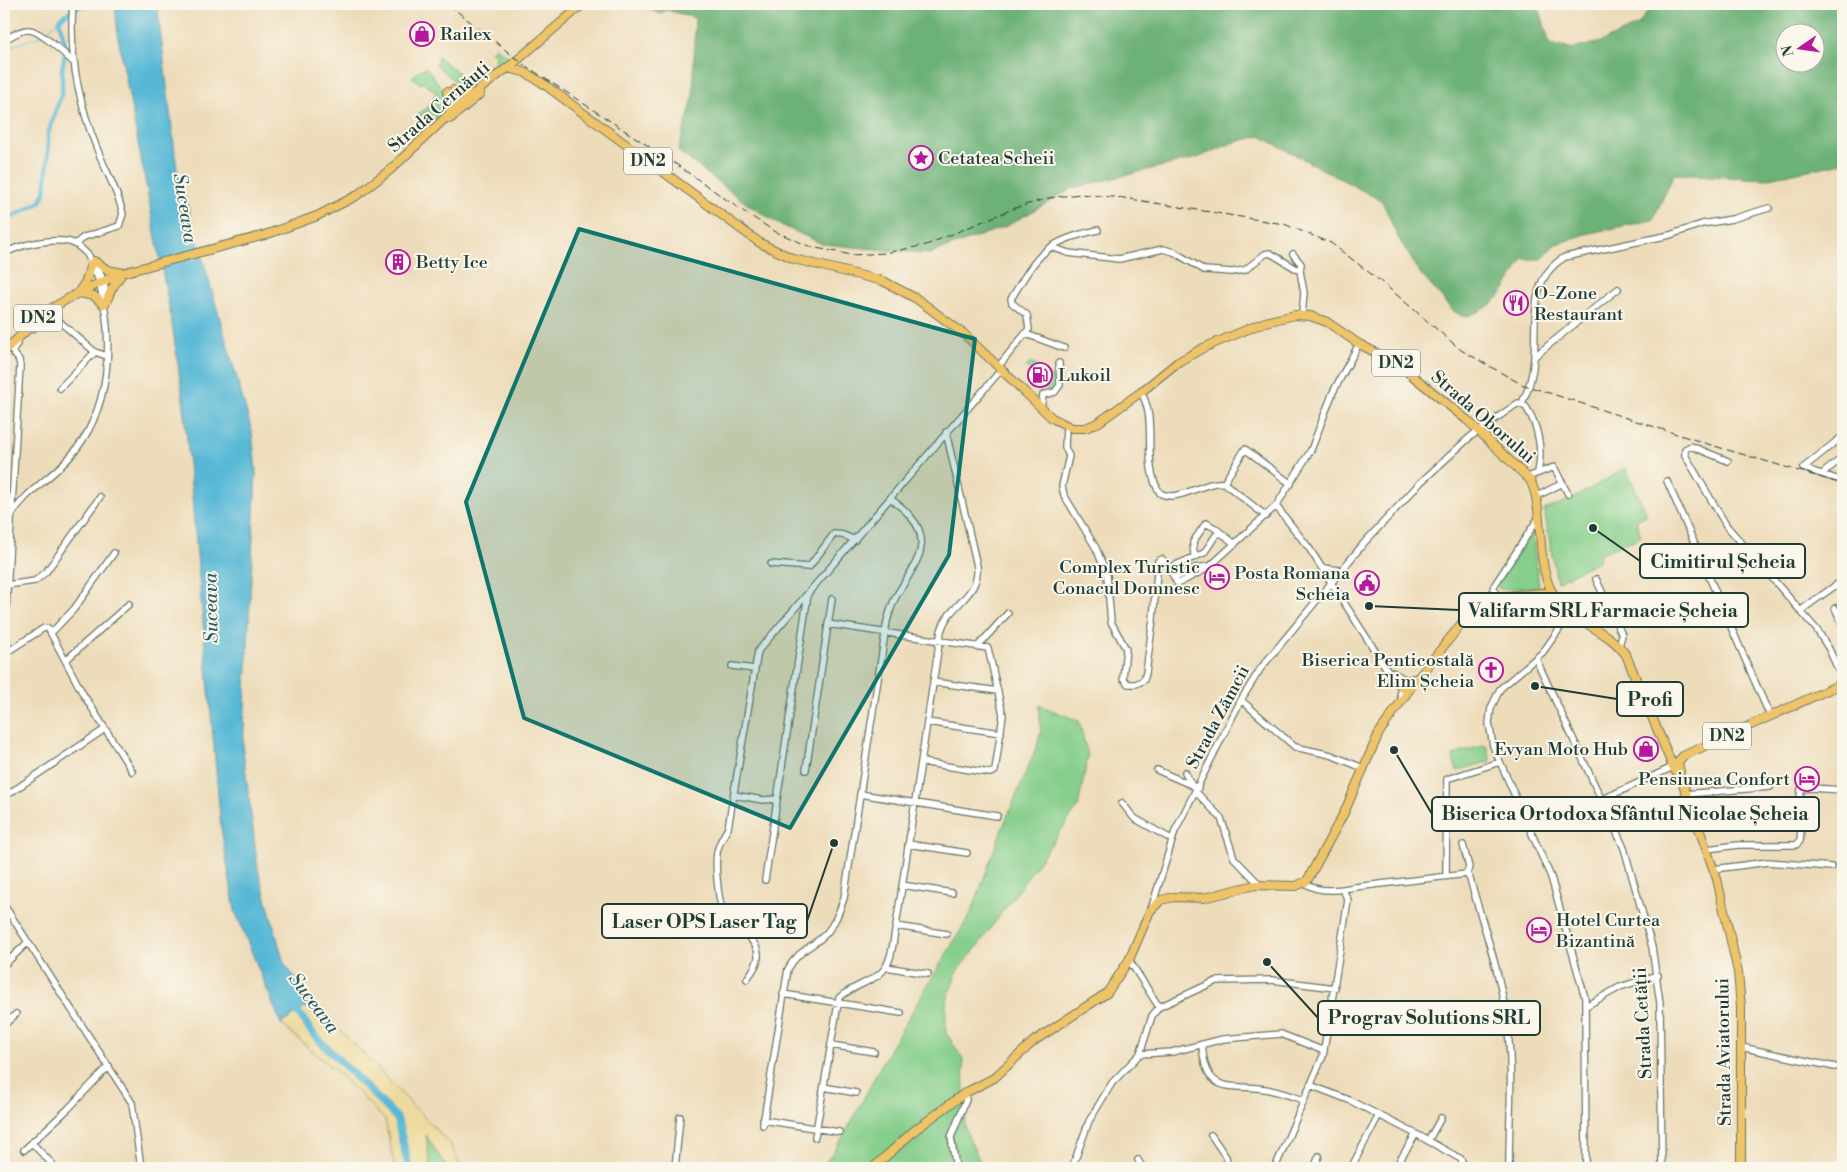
<svg xmlns="http://www.w3.org/2000/svg" width="1847" height="1172" font-family="'Libre Bodoni',serif">
	<style>
		.green { fill: #85ce8b; stroke: #528660 }
		.forest { fill: #6cb177; stroke: #467756; fill-rule: evenodd }
		.sand { fill: #eeda9e; stroke: #868c69 }
		.water { fill: #56b8d5; stroke: #3a7a84 }
		.lines { fill: none; stroke-linecap: round; stroke-linejoin: round }
		.stream { stroke: #56b8d5; stroke-width: 1 }
		.canal { stroke: #56b8d5; stroke-width: 4.5 }
		.river { stroke: #56b8d5; stroke-width: 8 }
		.minor-casing { stroke: #677563; stroke-width: 8 }
		.major-casing { stroke: #677563; stroke-width: 10 }
		.minor { stroke: #fff; stroke-width: 5.5 }
		.major { stroke: #efc469; stroke-width: 8 }
		.rail { stroke: #1f3d34; stroke-width: 1; stroke-dasharray: 8 4; stroke-linecap: butt }
		.marked { fill: #0f766e; fill-opacity: 0.2; stroke: #0f766e; stroke-width: 4; stroke-linejoin: round }
		.labels { text-anchor: middle; dominant-baseline: central; stroke-width: 4; stroke-linejoin: round; paint-order: stroke }
		.shield { fill: #fbf7ec; stroke: #61756b; stroke-width: 1 }
		.shield-label { font-size: 16px; font-weight: bold; fill: #1f3d34 }
		.poi-label { font-size: 18px; fill: #1f3d34; stroke: #fbf7ec; text-anchor: start }
		.street-label { font-size: 18px; fill: #1f3d34; stroke: #fbf7ec }
		.water-label { font-size: 19px; font-style: italic; fill: #2d5c5c; stroke: #fbf7ec }
		.leader { fill: none; stroke: #1f3d34; stroke-width: 2 }
		.callout-dot { fill: #1f3d34; stroke: #fbf7ec; stroke-width: 2 }
		.callout { fill: #fbf7ec; stroke: #1f3d34; stroke-width: 2 }
		.callout-label { font-size: 19px; text-anchor: middle; font-weight: bold; fill: #1f3d34 }
	</style>
	<rect width="100%" height="100%" fill="#fbf7ec"/>
	<filter id="ink" filterUnits="userSpaceOnUse"><feTurbulence type="fractalNoise" baseFrequency=".02" numOctaves="2"/><feDisplacementMap in="SourceGraphic" scale="10" xChannelSelector="R" yChannelSelector="G"/><feConvolveMatrix kernelMatrix="1 2 1 2 8 2 1 2 1" color-interpolation-filters="sRGB"/></filter>
	<filter id="wash" filterUnits="userSpaceOnUse"><feTurbulence type="fractalNoise" baseFrequency=".0096" numOctaves="4" result="noise"/><feDisplacementMap in="SourceGraphic" scale="20" xChannelSelector="R" yChannelSelector="G"/><feGaussianBlur stdDeviation="1.12" result="paint"/><feColorMatrix in="noise" values="0 0 0 0 0 0 0 0 0 0 0 0 0 0 0 0 0 1.4 0 .05"/><feComposite in="paint" operator="in"/></filter>
	<g filter="url(#wash)">
		<rect width="100%" height="100%" fill="#eddcba"/>
		<!-- green -->
		<path class="green" d="M495,47L510,58L466,91L436,65L438,57L469,81L496,61L495,54L491,52Z
			M427,68L444,91L449,107L437,119L421,120L417,117L418,114L427,109L436,92L423,83L420,84L418,81L413,79V76L421,69Z
			M1031,362L1059,383L1057,388L1047,393V386L1044,383L1047,379L1038,368L1031,372L1026,367Z
			M1626,468L1647,515L1636,520L1641,537L1599,554L1600,560L1557,582L1544,510L1574,498Z
			M1532,531L1539,587L1499,589L1498,584Z
			M1039,705L1079,721L1088,756L1078,807L977,947L957,971L946,1003V1033L963,1059L965,1129L983,1168H822L845,1134L887,1054L972,911L1000,834L1037,746L1041,732Z
			M1483,745L1487,747L1491,761L1457,771L1453,758L1454,755Z
			M425,1134L447,1168H430Z"/>
		<!-- forest -->
		<path class="forest" d="M639,4H1538L1550,44L1571,49L1601,42L1638,25L1653,4H1843V163L1764,179L1674,174L1653,220L1586,234L1554,245L1542,259H1523C1505,289 1499,308 1463,317L1452,310L1420,273L1399,239L1382,201L1260,136L1232,143L1197,158L1073,188L1007,226L929,254L822,244L777,223L747,204L678,151L693,98L695,18L667,10L660,14ZM1784,32H1814V62H1784Z"/>
		<!-- sand -->
		<path class="sand" d="M313,1002L451,1145L461,1168H447L426,1135L430,1168H395L385,1120L341,1076L281,1024Z"/>
		<!-- water -->
		<path class="water" d="M115,4H157L177,169L252,431L256,472L243,751L258,869L284,963L313,1002L281,1024L235,911L221,828L184,406L171,317L118,37Z"/>
		<g class="lines">
			<!-- stream -->
			<path class="stream" d="M44,34L59,20
				M4,49L41,36"/>
			<!-- canal -->
			<path class="canal" d="M4,221L39,203L45,193L48,159V134L62,92V69L66,49L59,20C69,9 76,11 84,4"/>
			<!-- river -->
			<path class="river" d="M293,1005L314,1035L397,1118L409,1168"/>
		</g>
	</g>
	<g filter="url(#ink)">
		<g class="lines">
			<defs>
				<path id="minor" d="M73,4C69,52 78,101 96,146C104,168 118,191 123,214L119,226L84,237L75,244
					M4,40C11,37 20,29 29,30C39,30 65,54 73,62
					M1052,247L1068,253L1119,259L1163,249L1174,252L1204,270L1232,272L1245,270L1265,254L1270,253L1300,271L1304,293L1302,314
					M4,254C20,244 51,238 70,242C78,244 83,250 89,256
					M1293,254L1301,264L1300,271
					M95,262L104,282L106,298
					M33,329L48,316H53L95,352L107,356
					M1026,334L1064,348
					M1535,356L1618,289
					M998,367L1029,329L1027,315L1012,303L1011,299C1038,254 1044,242 1098,230
					M60,388L95,352
					M1141,392C1159,423 1140,462 1160,493C1178,504 1203,480 1224,483L1266,516
					M1522,403C1529,389 1533,374 1534,358C1537,322 1527,279 1565,257L1670,235L1702,224L1732,219L1769,208
					M1041,408L1043,395L1055,392L1060,385L1059,363
					M1066,426L1065,447L1069,456L1062,486L1064,495L1096,548L1107,575L1111,622L1126,649L1123,678L1128,684H1136L1144,680L1146,673L1153,619L1158,561L1162,559L1167,564L1177,583H1179L1208,568L1276,506L1311,450L1333,392L1359,344
					M1728,461L1691,446L1685,449V455L1726,525L1817,630L1829,649L1843,680
					M1803,468L1843,436
					M1803,468L1843,481
					M1822,474L1843,457
					M1528,477L1554,467L1568,494
					M1667,481L1770,716
					M1224,483L1245,449L1291,484
					M1535,497L1563,483
					M1276,506L1309,548L1388,671L1400,684
					M10,518C23,493 50,479 69,458C111,412 115,340 99,282C96,272 91,263 87,254
					M1194,555L1193,542L1206,523L1215,528L1235,544
					M771,564L809,567L834,534L843,535L855,540
					M1169,568L1204,553L1216,535L1221,533
					M1322,568L1341,570
					M1175,578L1195,568L1210,566
					M1596,579L1622,635L1619,646
					M7,585L35,581L46,572L100,497
					M1320,596L1341,598
					M1500,596L1493,589L1494,586L1537,520
					M1835,608L1843,625
					M1800,611L1843,580
					M1570,614L1543,652L1500,689L1491,708L1489,723L1493,746L1551,877L1585,998L1586,1168
					M828,624L988,648L1003,715L995,771L990,773L921,762
					M51,633L74,609L114,553
					M4,643L20,366L19,360L12,351L17,344
					M977,647L1008,613
					M4,654L44,628H48L83,694L132,771
					M1536,659L1624,848L1652,947L1660,1003L1662,1168
					M66,660L129,604
					M732,666L754,669
					M1392,672L1404,679
					M1406,680L1418,677
					M933,682L998,691
					M1400,686L1401,700
					M1241,700L1295,747L1331,755L1363,768
					M927,722L1001,733
					M806,770L832,599
					M1157,770L1198,788
					M1185,772L1191,784
					M1196,792L1221,818L1234,858L1260,885
					M860,794L997,816
					M1686,794L1770,787
					M734,795L763,800L776,799
					M4,797L105,729
					M1603,799L1673,767
					M1122,803L1134,818L1171,839
					M908,844L967,853
					M1463,845L1469,867L1467,874L1470,879C1483,925 1499,969 1506,1016C1514,1066 1509,1118 1509,1168
					M1707,849L1738,845H1796L1800,841L1802,814L1799,805L1801,789L1810,788L1843,790
					M1714,869L1768,862L1831,867
					M1446,875L1447,779L1500,762
					M765,880L808,594
					M1305,883C1317,893 1341,890 1355,887L1467,874
					M902,885L952,893
					M4,905L132,1103L141,1168
					M1151,910L1175,831L1241,700L1261,668L1364,543L1421,482L1470,437L1518,403L1526,407C1538,425 1543,450 1538,472
					M896,926L947,934
					M1129,960L1159,1007
					M4,965L28,942
					M886,967L928,974
					M747,979C751,973 759,963 758,955C758,939 735,928 726,917C718,908 715,865 717,853C718,844 724,835 728,828L758,651L1001,370
					M783,994L901,1013
					M1586,1006L1620,987L1658,975
					M4,1025L16,1014
					M831,1045L874,1052
					M1202,1045C1206,1095 1227,1084 1265,1089C1278,1091 1291,1096 1303,1100
					M1741,1047L1835,1067
					M1140,1054L1172,1052L1223,1039L1281,1034L1324,1051
					M1310,1085L1349,1100L1416,1134L1461,1159L1465,1168
					M824,1087L856,1093
					M763,1120L839,1132
					M763,1125L788,969C796,954 807,949 820,939C833,929 839,913 844,898L887,621C890,612 892,603 897,595C911,570 936,544 910,516C905,509 897,504 890,498
					M1211,1135L1226,1157L1228,1168
					M815,1137L839,998C851,986 877,981 885,968C893,957 893,939 896,926L941,631C949,603 980,597 977,566L946,432
					M1428,1141L1441,1118
					M32,1143L56,1168
					M24,1150L68,1109L109,1066
					M1138,1160L1143,1168
					M675,1168L680,1117
					M956,1168L951,1137L966,1100L965,1093
					M1072,1168L1089,1121L1112,1083L1140,1054L1152,1016L1159,1007L1216,981L1272,980L1335,988
					M1208,1168H1217
					M1275,1168L1323,1056L1348,900L1343,890
					M1314,1168L1319,1156
					M1351,1168L1379,1115
					M1395,1168L1416,1134"/>
				<path id="major" d="M508,68L524,72L541,82L760,243L794,259L883,281L917,299L964,334L1052,418L1072,428H1086L1099,422L1141,392L1178,362L1203,348L1265,322L1295,315L1310,316L1327,322L1359,344L1398,364L1467,420L1530,480C1545,508 1535,559 1551,590C1567,622 1607,627 1626,655L1673,767L1683,784L1717,879L1738,972L1741,1007V1168
					M453,90L464,95L471,94
					M447,92L451,112
					M450,119L480,94
					M94,261L108,270L122,273
					M78,293L86,281L91,264
					M80,293L94,296L103,304
					M106,303L111,290L121,275
					M4,351L50,309L78,293L122,273L265,235L317,216L356,196L390,170L458,106L515,62L583,4
					M1399.5 684a4.5 4.5 0 1 1 9 0a4.5 4.5 0 1 1-9 0Z
					M1680,772L1678,762L1683,756L1843,683
					M873,1168L915,1130L965,1093L994,1078L1034,1041L1107,993L1129,960L1150,911L1161,900L1174,897L1204,898L1255,885L1296,886L1307,881L1344,813L1379,733L1414,683L1474,608L1494,597L1552,592"/>
			</defs>
			<!-- minor casing -->
			<use href="#minor" class="minor-casing"/>
			<!-- major casing -->
			<use href="#major" class="major-casing"/>
			<!-- minor -->
			<use href="#minor" class="minor"/>
			<!-- major -->
			<use href="#major" class="major"/>
			<!-- rail -->
			<path class="rail" d="M448,4L523,64L673,162L737,207L774,231L811,247L852,255L885,253L926,245L1015,208L1049,198L1080,194L1124,198L1284,224L1331,243L1384,284L1461,350L1521,384L1711,445L1843,484"/>
		</g>
	</g>
	<!-- marked area -->
	<path class="marked" d="M579,229L975,339L949,555L790,828L524,718L466,502Z"/>
	<!-- icons -->
	<defs>
		<symbol id="shop-ring" viewBox="-11 -11 22 22"><circle r="9.5" fill="#fbf7ec" stroke="#b5179e" stroke-width="1.5"/><path d="M-5-2.5h2.3a2.7 3.5 0 0 1 5.4 0H5L5.5 6h-11ZM-1.5-2.5h3a1.5 2.3 0 0 0-3 0Z" fill="#b5179e"/></symbol>
		<symbol id="sight-ring" viewBox="-11 -11 22 22"><circle r="9.5" fill="#fbf7ec" stroke="#b5179e" stroke-width="1.5"/><path d="M0-6L1.8-2.2L6-1.7L2.9 1.2L3.7 5.4L0 3.3L-3.7 5.4L-2.9 1.2L-6-1.7L-1.8-2.2Z" fill="#b5179e"/></symbol>
		<symbol id="building-ring" viewBox="-11 -11 22 22"><circle r="9.5" fill="#fbf7ec" stroke="#b5179e" stroke-width="1.5"/><path d="M-4-6H4V6H1V3H-1V6H-4ZM-2.5-4.3h1.7v1.8h-1.7ZM.8-4.3h1.7v1.8H.8ZM-2.5-1h1.7V.8h-1.7ZM.8-1h1.7V.8H.8Z" fill="#b5179e"/></symbol>
		<symbol id="restaurant-ring" viewBox="-11 -11 22 22"><circle r="9.5" fill="#fbf7ec" stroke="#b5179e" stroke-width="1.5"/><path d="M-5-6h1v4h1v-4h1v4h1v-4h1v5L-1.5 .5V6h-2V.5L-5-1ZM5-6V6H3V1.5H1.5Q1.5-4 5-6Z" fill="#b5179e"/></symbol>
		<symbol id="fuel-ring" viewBox="-11 -11 22 22"><circle r="9.5" fill="#fbf7ec" stroke="#b5179e" stroke-width="1.5"/><path d="M-5.5-6h7V0h2V4h1.3V-2.5L3-4.5l.8-.8L6-3V5H2.5V1h-1V6h-7ZM-4.2-4.7v3.2H.2V-4.7Z" fill="#b5179e"/></symbol>
		<symbol id="hotel-ring" viewBox="-11 -11 22 22"><circle r="9.5" fill="#fbf7ec" stroke="#b5179e" stroke-width="1.5"/><path d="M-6-4.5h1.5V1H6V5H4.5V3h-9V5H-6ZM-4 0a1.8 1.8 0 1 1 3.6 0ZM.5 0V-2.5h3Q6-2.5 6 0Z" fill="#b5179e"/></symbol>
		<symbol id="civic-ring" viewBox="-11 -11 22 22"><circle r="9.5" fill="#fbf7ec" stroke="#b5179e" stroke-width="1.5"/><path d="M-.6-6.5H3V-4.5H.6V-3L4-1V1h2V6H-6V1h2V-1L-.6-3ZM-1.2 2.5V6h2.4V2.5Z" fill="#b5179e"/></symbol>
		<symbol id="church-ring" viewBox="-11 -11 22 22"><circle r="9.5" fill="#fbf7ec" stroke="#b5179e" stroke-width="1.5"/><path d="M-1.2-6h2.4v3.5h3.3v2.4h-3.3V6h-2.4V-.1h-3.3v-2.4h3.3Z" fill="#b5179e"/></symbol>
	</defs>
	<g fill-rule="evenodd">
		<use href="#shop-ring" x="408" y="20" width="28" height="28"/>
		<use href="#sight-ring" x="907" y="144" width="28" height="28"/>
		<use href="#building-ring" x="384" y="248" width="28" height="28"/>
		<use href="#restaurant-ring" x="1502" y="289" width="28" height="28"/>
		<use href="#fuel-ring" x="1026" y="361" width="28" height="28"/>
		<use href="#hotel-ring" x="1203" y="563" width="28" height="28"/>
		<use href="#civic-ring" x="1353" y="569" width="28" height="28"/>
		<use href="#church-ring" x="1477" y="656" width="28" height="28"/>
		<use href="#shop-ring" x="1632" y="735" width="28" height="28"/>
		<use href="#hotel-ring" x="1793" y="765" width="28" height="28"/>
		<use href="#hotel-ring" x="1525" y="916" width="28" height="28"/>
	</g>
	<g class="labels">
		<!-- shield labels -->
		<g class="shield">
			<rect x="624" y="147.5" width="48" height="27" rx="4"/>
			<rect x="14" y="304.5" width="48" height="27" rx="4"/>
			<rect x="1372" y="349.5" width="48" height="27" rx="4"/>
			<rect x="1703" y="722.5" width="48" height="27" rx="4"/>
		</g>
		<g class="shield-label">
			<text x="648" y="161">DN2</text>
			<text x="38" y="318">DN2</text>
			<text x="1396" y="363">DN2</text>
			<text x="1727" y="736">DN2</text>
		</g>
		<!-- poi labels -->
		<g class="poi-label">
			<text x="440" y="34">Railex</text>
			<text x="938" y="158">Cetatea Scheii</text>
			<text x="416" y="262">Betty Ice</text>
			<text x="1534" y="293">O-Zone<tspan x="1534" dy="21">Restaurant</tspan></text>
			<text x="1058" y="375">Lukoil</text>
			<text x="1200" y="567" text-anchor="end">Complex Turistic<tspan x="1200" dy="21">Conacul Domnesc</tspan></text>
			<text x="1350" y="573" text-anchor="end">Posta Romana<tspan x="1350" dy="21">Scheia</tspan></text>
			<text x="1474" y="660" text-anchor="end">Biserica Penticostală<tspan x="1474" dy="21">Elim Șcheia</tspan></text>
			<text x="1628" y="749" text-anchor="end">Evyan Moto Hub</text>
			<text x="1790" y="779" text-anchor="end">Pensiunea Confort</text>
			<text x="1556" y="920">Hotel Curtea<tspan x="1556" dy="21">Bizantină</tspan></text>
		</g>
		<!-- street labels -->
		<g class="street-label">
			<text transform="translate(439 107) rotate(-41)">Strada Cernăuți</text>
			<text transform="translate(1483 417) rotate(41)">Strada Oborului</text>
			<text transform="translate(1218 717) rotate(-62)">Strada Zămcii</text>
			<text transform="translate(1643 1023) rotate(-93)">Strada Cetății</text>
			<text transform="translate(1724 1052) rotate(-91)">Strada Aviatorului</text>
		</g>
		<!-- water labels -->
		<g class="water-label">
			<text transform="translate(185 208) rotate(81)">Suceava</text>
			<text transform="translate(211 608) rotate(-91)">Suceava</text>
			<text transform="translate(314 1003) rotate(53)">Suceava</text>
		</g>
	</g>
	<!-- callouts -->
	<path class="leader" d="M1593 528L1640 561M1369 606L1459 610M1535 686L1617 699M1394 750L1432 814M834 843L807 921M1267 962L1318 1018"/>
	<g class="callout-dot">
		<circle cx="1593" cy="528" r="5"/>
		<circle cx="1369" cy="606" r="5"/>
		<circle cx="1535" cy="686" r="5"/>
		<circle cx="1394" cy="750" r="5"/>
		<circle cx="834" cy="843" r="5"/>
		<circle cx="1267" cy="962" r="5"/>
	</g>
	<g class="callout">
		<rect x="1640" y="544" width="165" height="34" rx="5"/>
		<rect x="1459" y="593" width="289" height="34" rx="5"/>
		<rect x="1617" y="682" width="66" height="34" rx="5"/>
		<rect x="1432" y="797" width="387" height="34" rx="5"/>
		<rect x="602" y="904" width="205" height="34" rx="5"/>
		<rect x="1318" y="1001" width="222" height="34" rx="5"/>
	</g>
	<g class="callout-label">
		<text x="1723" y="568">Cimitirul Șcheia</text>
		<text x="1603" y="617">Valifarm SRL Farmacie Șcheia</text>
		<text x="1650" y="706">Profi</text>
		<text x="1625" y="820">Biserica Ortodoxa Sfântul Nicolae Șcheia</text>
		<text x="704" y="928">Laser OPS Laser Tag</text>
		<text x="1429" y="1024">Prograv Solutions SRL</text>
	</g>
	<!-- margin -->
	<rect width="1847" height="1172" fill="none" stroke="#fbf7ec" stroke-width="20"/>
	<!-- north arrow -->
	<g transform="translate(1800 48) rotate(257)"><circle r="24" fill="#fbf7ec" stroke="#a3ada2"/>
	<path d="M0-4L9 19L0 12L-9 19Z" fill="#b5179e"/>
	<text y="-8" font-size="14" font-weight="bold" text-anchor="middle" fill="#1f3d34">N</text>
	</g>
</svg>
